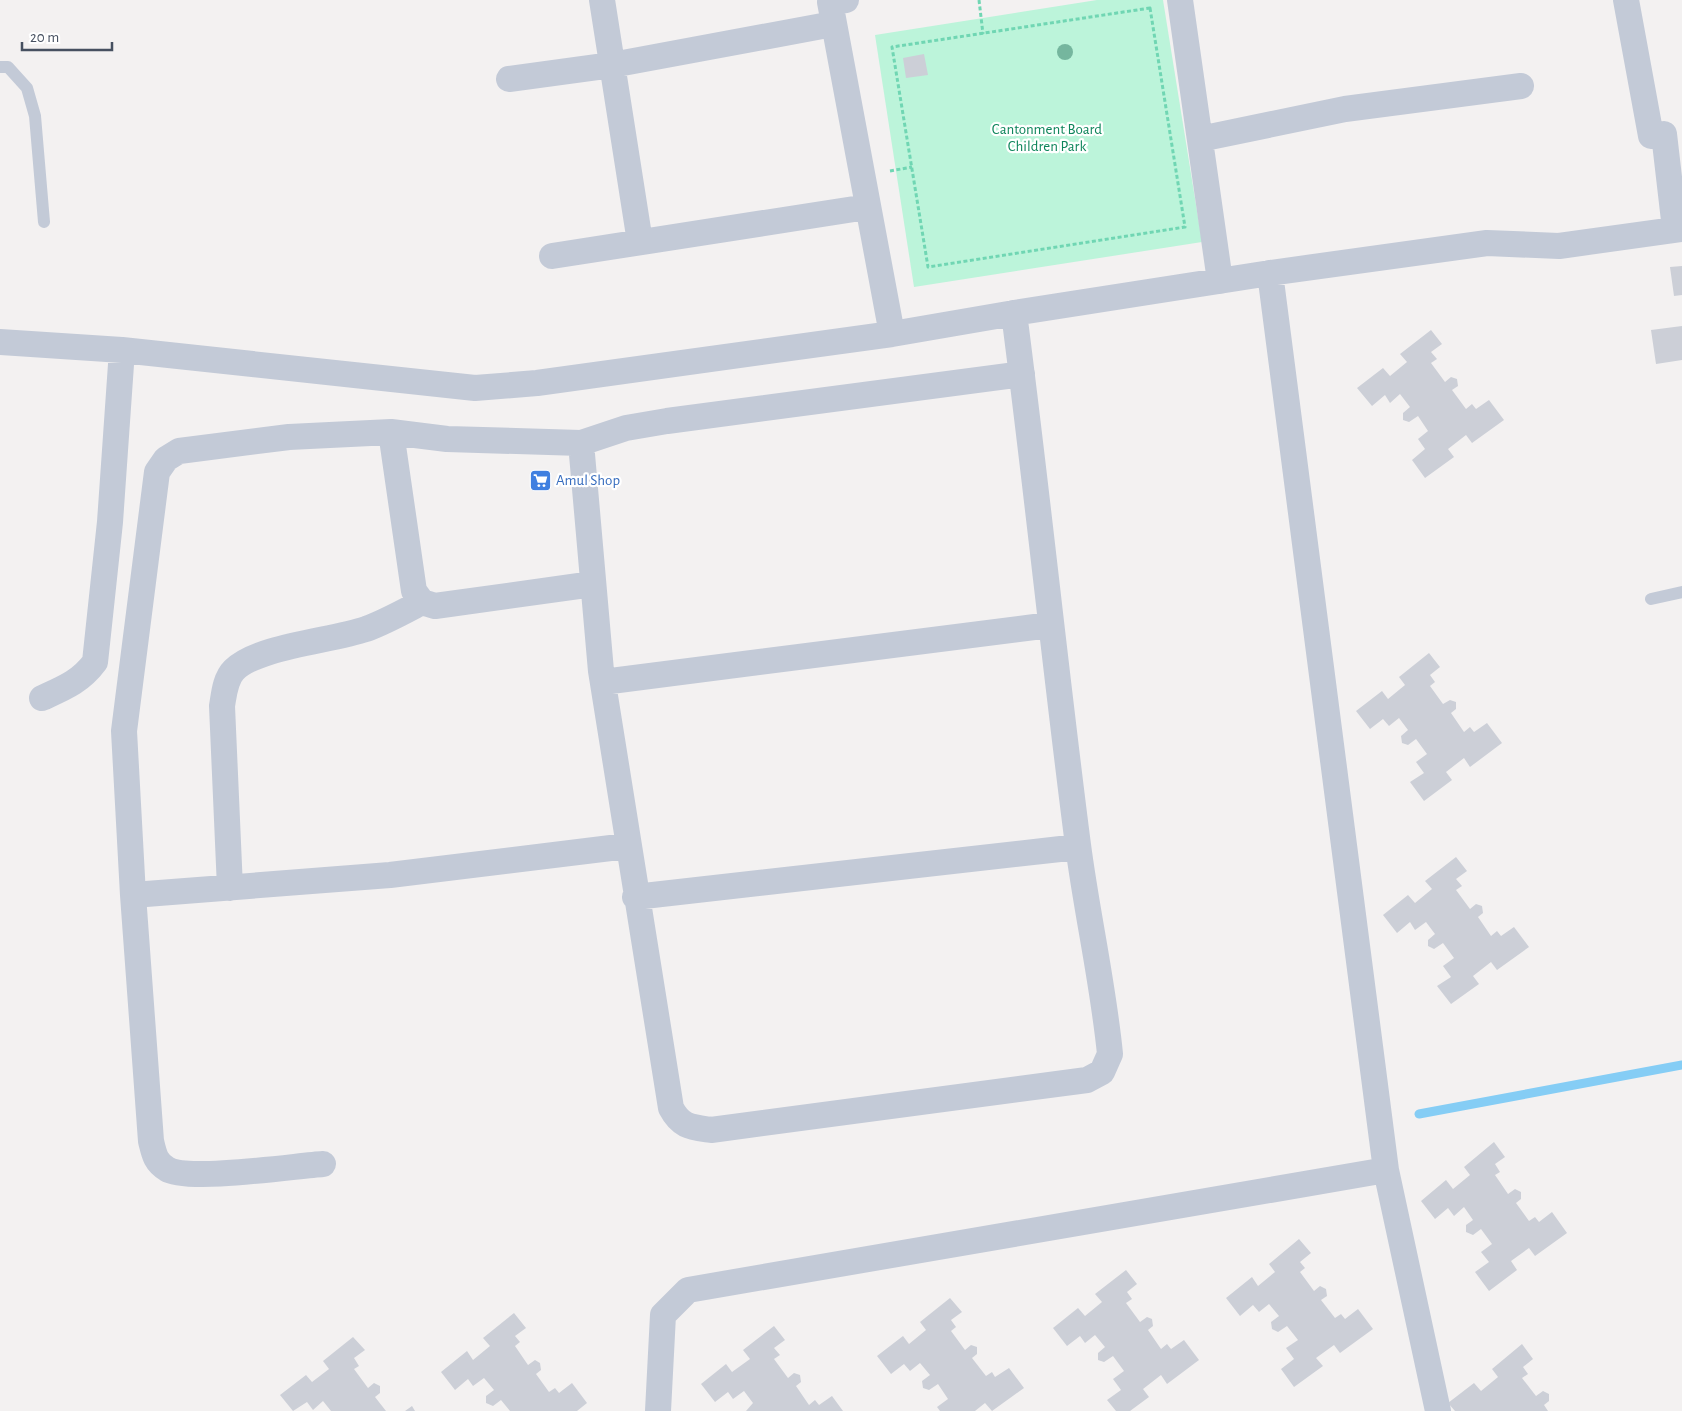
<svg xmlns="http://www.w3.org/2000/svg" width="1682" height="1411" font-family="'Alegreya Sans',sans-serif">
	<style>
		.green { fill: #bcf4da }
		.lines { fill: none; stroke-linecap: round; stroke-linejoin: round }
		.stream { stroke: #85cdf5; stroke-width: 9 }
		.building { fill: #cccfd7 }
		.path { stroke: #70d6b3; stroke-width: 3; stroke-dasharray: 4 2.5; stroke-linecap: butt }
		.lane { stroke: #c3cad7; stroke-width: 12 }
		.street { stroke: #c3cad7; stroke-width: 26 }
		.tree { fill: #75b69e }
		.labels { text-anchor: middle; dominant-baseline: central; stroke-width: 4.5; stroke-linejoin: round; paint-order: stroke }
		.park-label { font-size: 15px; fill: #0e855b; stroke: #fff }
		.shop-label { font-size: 15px; fill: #366cbe; stroke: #fff; text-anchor: start }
	</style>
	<rect width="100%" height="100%" fill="#f3f1f1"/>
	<!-- green -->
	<path class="green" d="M1097,0H1163L1202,242L914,287L875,35Z"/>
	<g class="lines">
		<!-- stream -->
		<path class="stream" d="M1419,1114L1682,1065"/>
	</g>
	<!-- building -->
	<path class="building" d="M924,54L928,75L906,78L903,58Z
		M1682,266V295L1674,296L1670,267Z
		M1682,326V360L1656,364L1651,330Z
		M1431,330L1442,344L1431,352L1437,359L1431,363L1445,382L1451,377L1457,379L1458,386L1452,390L1466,409L1472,404L1476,409L1489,400L1504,420L1472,443L1466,435L1448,449L1454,457L1425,478L1412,460L1425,449L1418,439L1428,431L1418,416L1409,422L1403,420V413L1410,407L1400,394L1390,403L1385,395L1372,406L1357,388L1383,368L1390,376L1407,362L1400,354Z
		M1429,653L1440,667L1430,675L1435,682L1430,686L1443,704L1450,700L1456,702V709L1451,713L1464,732L1470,727L1474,732L1487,723L1502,743L1470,767L1464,758L1446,772L1452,780L1424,801L1410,782L1424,773L1416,762L1427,754L1416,739L1408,745L1402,743L1401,736L1408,730L1399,718L1389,726L1383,719L1370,729L1356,711L1382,691L1388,699L1405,685L1399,677Z
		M1456,857L1467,871L1456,879L1462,886L1456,890L1470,909L1476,904L1482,906L1483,913L1478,917L1491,936L1497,931L1501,936L1514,927L1529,947L1497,970L1491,962L1473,976L1479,984L1451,1004L1437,986L1451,977L1443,966L1454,958L1443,943L1434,949L1428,946V940L1435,934L1426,922L1415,930L1410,922L1397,933L1383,915L1408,895L1415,903L1432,889L1425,881Z
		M1494,1142L1505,1157L1495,1164L1500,1172L1495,1175L1508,1194L1515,1189L1521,1192V1199L1516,1203L1529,1221L1535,1217L1539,1222L1552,1212L1567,1233L1535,1256L1529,1248L1511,1261L1517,1270L1489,1291L1475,1272L1489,1262L1481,1252L1492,1244L1481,1229L1473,1235L1466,1232V1225L1473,1220L1464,1207L1454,1216L1448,1208L1435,1219L1421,1201L1446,1180L1453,1189L1470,1175L1464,1167Z
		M1299,1239L1311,1253L1300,1262L1305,1268L1300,1272L1314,1291L1320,1286L1326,1289L1327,1296L1321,1300L1335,1318L1341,1314L1345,1319L1358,1309L1373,1329L1340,1353L1334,1345L1316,1358L1323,1366L1294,1387L1281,1369L1294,1359L1286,1348L1298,1340L1287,1326L1278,1332L1272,1329L1271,1322L1279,1316L1269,1304L1259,1312L1253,1305L1240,1316L1226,1298L1252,1277L1258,1286L1275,1272L1269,1264Z
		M1126,1270L1137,1284L1127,1292L1132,1299L1126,1303L1140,1322L1147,1317L1152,1319L1153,1326L1148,1330L1161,1349L1167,1344L1171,1349L1184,1340L1199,1360L1167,1384L1161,1375L1143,1389L1149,1397L1130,1411H1116L1107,1400L1121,1390L1113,1379L1124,1371L1113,1356L1104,1362L1098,1360V1353L1105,1347L1095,1335L1085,1343L1080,1336L1067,1346L1053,1328L1078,1308L1085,1316L1102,1302L1095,1294Z
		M950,1298L962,1312L951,1320L956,1327L951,1331L965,1350L971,1345L977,1347V1354L972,1358L986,1376L992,1372L995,1377L1009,1368L1024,1388L992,1411L985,1403L975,1411H940L937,1407L948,1399L938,1384L929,1390L923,1388L922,1381L930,1375L920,1363L910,1371L904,1364L891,1374L877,1356L903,1336L909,1344L926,1330L920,1322Z
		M514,1313L526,1328L515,1336L520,1342L515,1346L528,1365L535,1360L540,1363L541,1370L536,1374L549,1392L555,1388L559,1393L572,1383L587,1403L577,1411H510L501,1400L493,1406L486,1403V1396L494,1390L484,1378L473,1386L468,1379L455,1390L441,1372L467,1351L473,1360L490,1346L483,1338Z
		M774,1326L785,1340L774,1348L780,1355L774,1359L788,1378L794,1373L800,1375L801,1382L796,1386L809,1405L815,1400L819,1405L832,1396L843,1411H746L753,1403L744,1391L733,1399L728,1392L715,1402L701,1384L726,1364L732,1372L750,1359L743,1350Z
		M353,1337L365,1350L354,1358L359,1366L354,1369L368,1388L374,1383L380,1386V1393L375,1397L386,1411H331L323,1401L313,1410L307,1402L293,1411L280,1395L306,1375L312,1382L329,1369L323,1361Z
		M1522,1344L1533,1359L1523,1367L1528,1374L1522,1378L1536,1396L1543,1391L1549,1394V1401L1544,1405L1548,1411H1455L1448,1403L1474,1383L1481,1391L1498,1377L1492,1369Z
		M412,1406L415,1411H405Z"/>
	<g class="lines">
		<!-- path -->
		<path class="path" d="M979,0L983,34
			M1150,8L1185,227L928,267L892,47Z
			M890,171L912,167"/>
		<!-- lane -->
		<path class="lane" d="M0,67H8L27,88L35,116L44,222
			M1651,599L1682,592"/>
		<!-- street -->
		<path class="street" d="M602,0L640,242
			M846,0L830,2L892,334
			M1180,0L1220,281
			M1626,0L1651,136L1664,134L1675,229
			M509,79L612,65L833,24
			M1200,139L1345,109L1521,86
			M552,256L867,207
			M1270,273L1386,1170L1438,1411
			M1014,313C1037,490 1055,667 1078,845C1087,914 1103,983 1110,1054L1102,1072L1087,1080L711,1130C691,1127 681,1127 671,1108L601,671L581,443L626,428L667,421L1022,374
			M0,342L122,350L475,388L537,383L892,334L1014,313L1270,273L1487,243L1559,246L1682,229
			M391,432L414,591L422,602L435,606L593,584
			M603,682L1050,625
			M42,698C64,688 80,682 95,662L110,522L122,350
			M230,888L222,706C224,694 225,679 234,670C258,646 331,641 366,629C385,622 403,612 422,602
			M133,895L390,875L627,846
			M635,897L1078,847
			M323,1164C294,1166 187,1182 167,1169C155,1162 154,1153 151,1141L133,895L124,731L157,472L166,459L179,451L289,437L391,432L447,439L581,443
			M658,1411L663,1315L688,1290L1386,1170"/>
	</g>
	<!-- trees -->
	<circle class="tree" cx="1065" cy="52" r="8"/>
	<!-- icons -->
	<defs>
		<symbol id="supermarket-square" viewBox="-11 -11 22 22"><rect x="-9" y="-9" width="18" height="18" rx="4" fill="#3f7fe0" stroke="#fff"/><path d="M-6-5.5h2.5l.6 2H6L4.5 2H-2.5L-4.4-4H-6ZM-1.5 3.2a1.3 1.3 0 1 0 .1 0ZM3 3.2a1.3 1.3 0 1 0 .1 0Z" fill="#fff"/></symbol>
	</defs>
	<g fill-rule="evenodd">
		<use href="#supermarket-square" x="528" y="468" width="25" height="25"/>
	</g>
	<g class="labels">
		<!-- park labels -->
		<g class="park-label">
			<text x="1047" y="129">Cantonment Board<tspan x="1047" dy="17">Children Park</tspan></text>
		</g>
		<!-- shop labels -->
		<g class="shop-label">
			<text x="556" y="480">Amul Shop</text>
		</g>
	</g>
	<!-- scale -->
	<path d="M22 42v8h90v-8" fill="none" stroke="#465060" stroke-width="2.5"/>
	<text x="30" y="42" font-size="15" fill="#465060" stroke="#ffffff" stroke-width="4" paint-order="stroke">20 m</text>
</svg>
